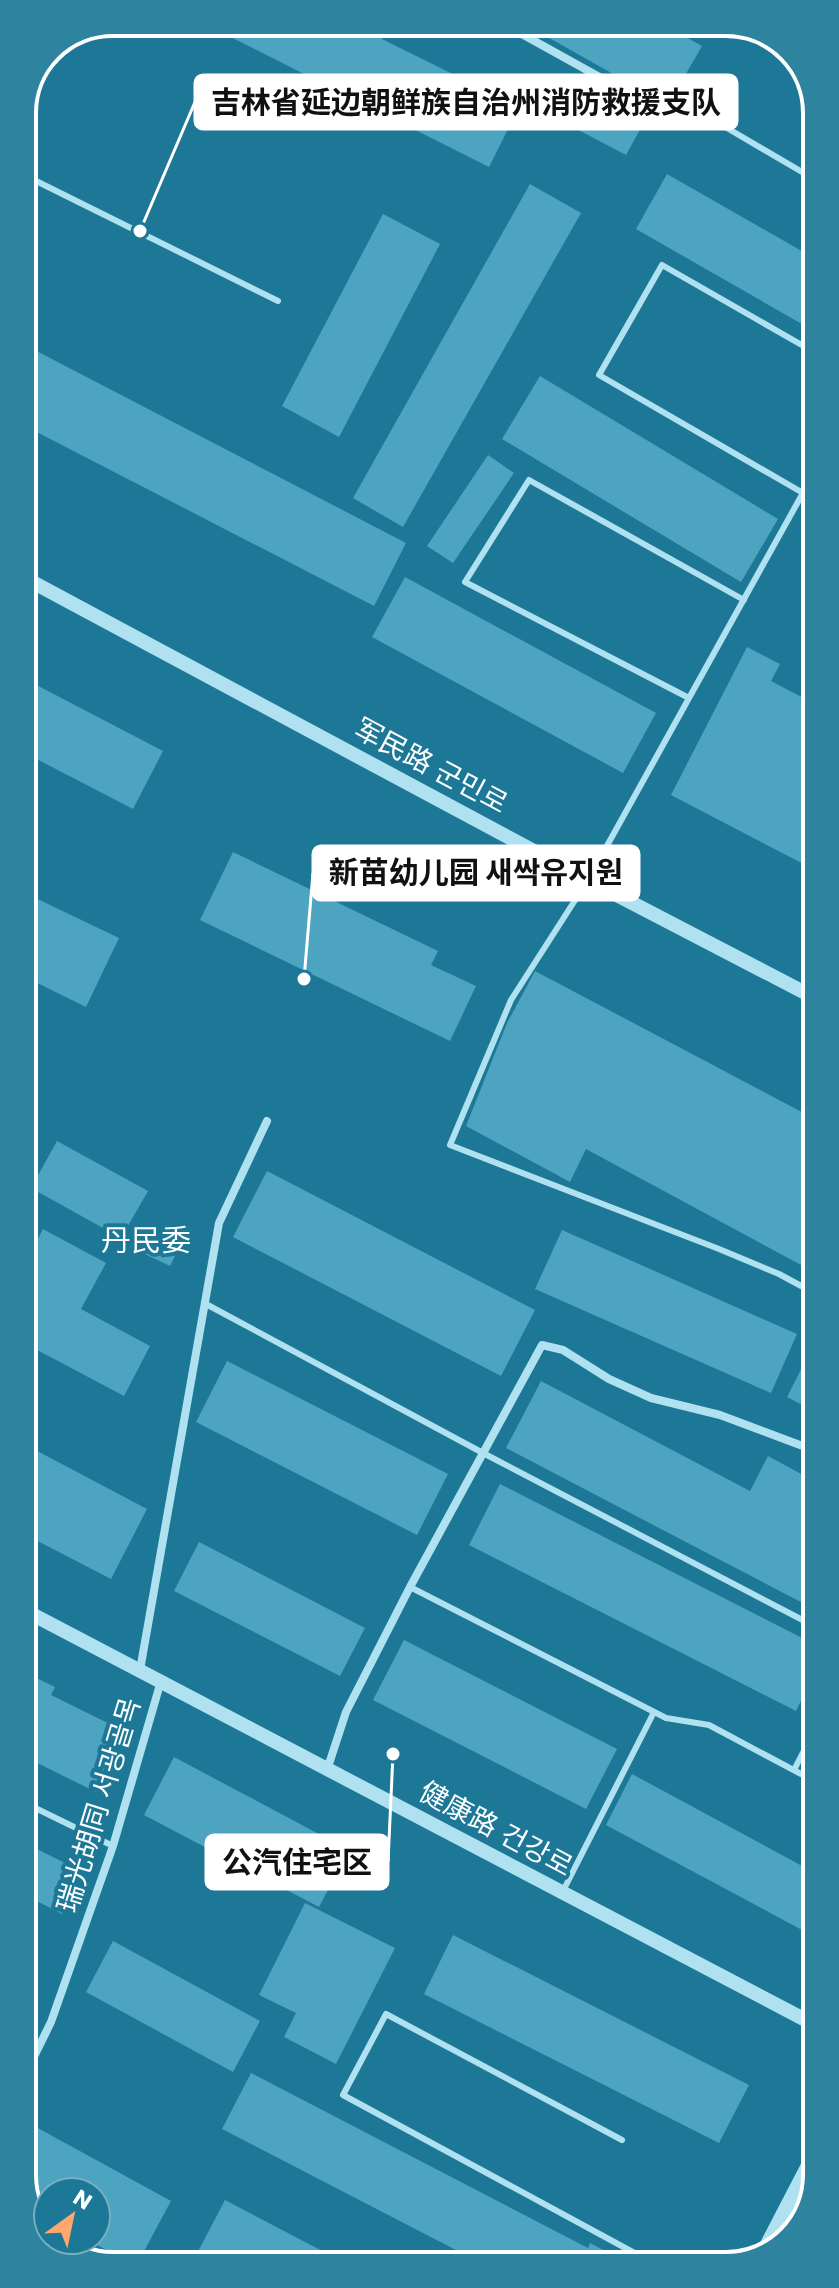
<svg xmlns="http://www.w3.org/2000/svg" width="839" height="2288" font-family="Poppins,'Noto Sans SC','Noto Sans KR',sans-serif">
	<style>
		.building { fill: #4da4c0 }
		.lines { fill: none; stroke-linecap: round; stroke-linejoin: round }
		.service { stroke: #afe1f0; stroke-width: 6 }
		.minor { stroke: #afe1f0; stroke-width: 8 }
		.tertiary { stroke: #afe1f0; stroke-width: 14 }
		.labels { text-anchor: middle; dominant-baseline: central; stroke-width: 8; stroke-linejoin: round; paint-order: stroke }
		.street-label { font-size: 28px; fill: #fff; stroke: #1c7896 }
		.neighbourhood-label { font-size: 30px; fill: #fff; stroke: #1c7896 }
		.rim { fill: none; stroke: #fff; stroke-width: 4 }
		.leader { fill: none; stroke: #fff; stroke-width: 3 }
		.callout-dot { fill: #fff; stroke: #1c7896; stroke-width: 3 }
		.callout { fill: #fff; stroke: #fff; stroke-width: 3 }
		.callout-label { font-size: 30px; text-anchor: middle; font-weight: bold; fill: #111 }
	</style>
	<rect width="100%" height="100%" fill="#1c7896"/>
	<!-- building -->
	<path class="building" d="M201,22H390L382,39L519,107L489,167Z
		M521,22H659L702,46L668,105Z
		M748,28L786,44L803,71L743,36Z
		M542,74L642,126L626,155L527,103Z
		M667,174L814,258V331L636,229Z
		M530,184L581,213L403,527L353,498Z
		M383,214L440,244L339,437L282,406Z
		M23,344L406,543L374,606L23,425Z
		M540,376L778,519L741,582L502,439Z
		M488,455L514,473L453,563L427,546Z
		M405,577L656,713L623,773L372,637Z
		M747,647L780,664L771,681L815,704V870L671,795Z
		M23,678L163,751L133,809L23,752Z
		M233,852L438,951L431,965L476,986L450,1041L200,920Z
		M23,892L119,938L86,1007L23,976Z
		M535,971L815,1119L816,1273L586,1149L570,1182L466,1126L507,1023Z
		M57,1141L148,1191L121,1238L31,1188Z
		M267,1171L535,1310L501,1376L233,1237Z
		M141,1224L181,1244L170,1266L130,1247Z
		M43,1229L106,1263L81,1309L150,1346L124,1396L24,1343V1266Z
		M562,1230L797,1334L771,1393L535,1289Z
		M816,1340V1412L787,1397Z
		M227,1361L448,1474L417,1535L196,1422Z
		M541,1381L750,1491L768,1456L816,1482V1610L506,1448Z
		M24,1444L147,1509L111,1579L24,1534Z
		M500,1484L816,1645V1670L796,1711L469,1545Z
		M199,1542L365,1628L340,1676L174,1591Z
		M404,1640L617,1749L586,1809L373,1700Z
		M24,1672L55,1687L51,1695L126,1732L96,1792L25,1757L31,1745L25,1742Z
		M174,1757L349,1850L319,1907L144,1815Z
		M632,1774L804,1867L816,1844L817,1938L606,1825Z
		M25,1843L83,1872L62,1914L25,1895Z
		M305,1903L395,1948L336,2064L284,2037L296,2013L259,1995Z
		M453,1935L749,2085L719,2143L424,1994Z
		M113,1941L260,2021L233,2072L86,1992Z
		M251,2073L588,2248L590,2243L628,2263L483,2264L222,2129Z
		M25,2121L171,2201L136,2266L88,2240H96V2192H48V2218L31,2209L25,2199Z
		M225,2200L349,2265H191Z"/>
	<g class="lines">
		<!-- service -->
		<path class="service" d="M727,128L814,179
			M22,174L278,301
			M814,473L588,880L511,1000L450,1145L719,1249L779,1274L816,1294
			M803,493L599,375L662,265L814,352
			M689,698L465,582L529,480L744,600
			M204,1303L483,1453L816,1627
			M410,1587L666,1718L709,1725L816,1782
			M794,1770L816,1727
			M25,1803L113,1846
			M563,1891L654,1712
			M622,2140L386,2014L343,2095L653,2263
			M779,2219L799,2229"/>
		<!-- minor -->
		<path class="minor" d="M500,22L650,105
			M140,1670L219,1223L267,1121
			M327,1770L346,1712L410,1587L542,1345L563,1350L609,1379L651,1398L720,1415L816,1451
			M25,2075L51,2022L113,1846L161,1681"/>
		<!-- tertiary -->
		<path class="tertiary" d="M23,577L588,880L815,998
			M24,1610L817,2026
			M761,2256L817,2148"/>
	</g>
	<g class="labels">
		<!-- street labels -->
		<g class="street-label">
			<text transform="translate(431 766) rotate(28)">军民路 군민로</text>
			<text transform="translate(99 1805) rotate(-73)">瑞光胡同 서광골목</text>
			<text transform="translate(496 1829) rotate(28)">健康路 건강로</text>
		</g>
		<!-- neighbourhood labels -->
		<g class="neighbourhood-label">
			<text x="146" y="1240">丹民委</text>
		</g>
	</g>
	<!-- crop -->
	<path d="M0 0H839V2288H0ZM113 36H726A77 77 0 0 1 803 113V2175A77 77 0 0 1 726 2252H113A77 77 0 0 1 36 2175V113A77 77 0 0 1 113 36Z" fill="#2e839e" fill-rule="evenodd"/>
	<path class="rim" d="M113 36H726A77 77 0 0 1 803 113V2175A77 77 0 0 1 726 2252H113A77 77 0 0 1 36 2175V113A77 77 0 0 1 113 36Z"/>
	<!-- callouts -->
	<path class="leader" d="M140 231L195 102M304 979L313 873M393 1754L388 1862"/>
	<g class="callout-dot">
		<circle cx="140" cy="231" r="8"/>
		<circle cx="304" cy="979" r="8"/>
		<circle cx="393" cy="1754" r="8"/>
	</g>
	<g class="callout">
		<rect x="195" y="75" width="542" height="54" rx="8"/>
		<rect x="313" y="846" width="326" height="54" rx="8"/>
		<rect x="206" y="1835" width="182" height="54" rx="8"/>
	</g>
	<g class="callout-label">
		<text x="466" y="113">吉林省延边朝鲜族自治州消防救援支队</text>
		<text x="476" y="883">新苗幼儿园 새싹유지원</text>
		<text x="297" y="1873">公汽住宅区</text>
	</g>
	<!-- north arrow -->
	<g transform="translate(72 2216) rotate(33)"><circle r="38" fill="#1c7896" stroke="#77aec0" stroke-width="2"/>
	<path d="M0-6L14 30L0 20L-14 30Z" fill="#ffa76d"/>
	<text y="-12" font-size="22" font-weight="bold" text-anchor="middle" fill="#ffffff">N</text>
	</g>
</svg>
